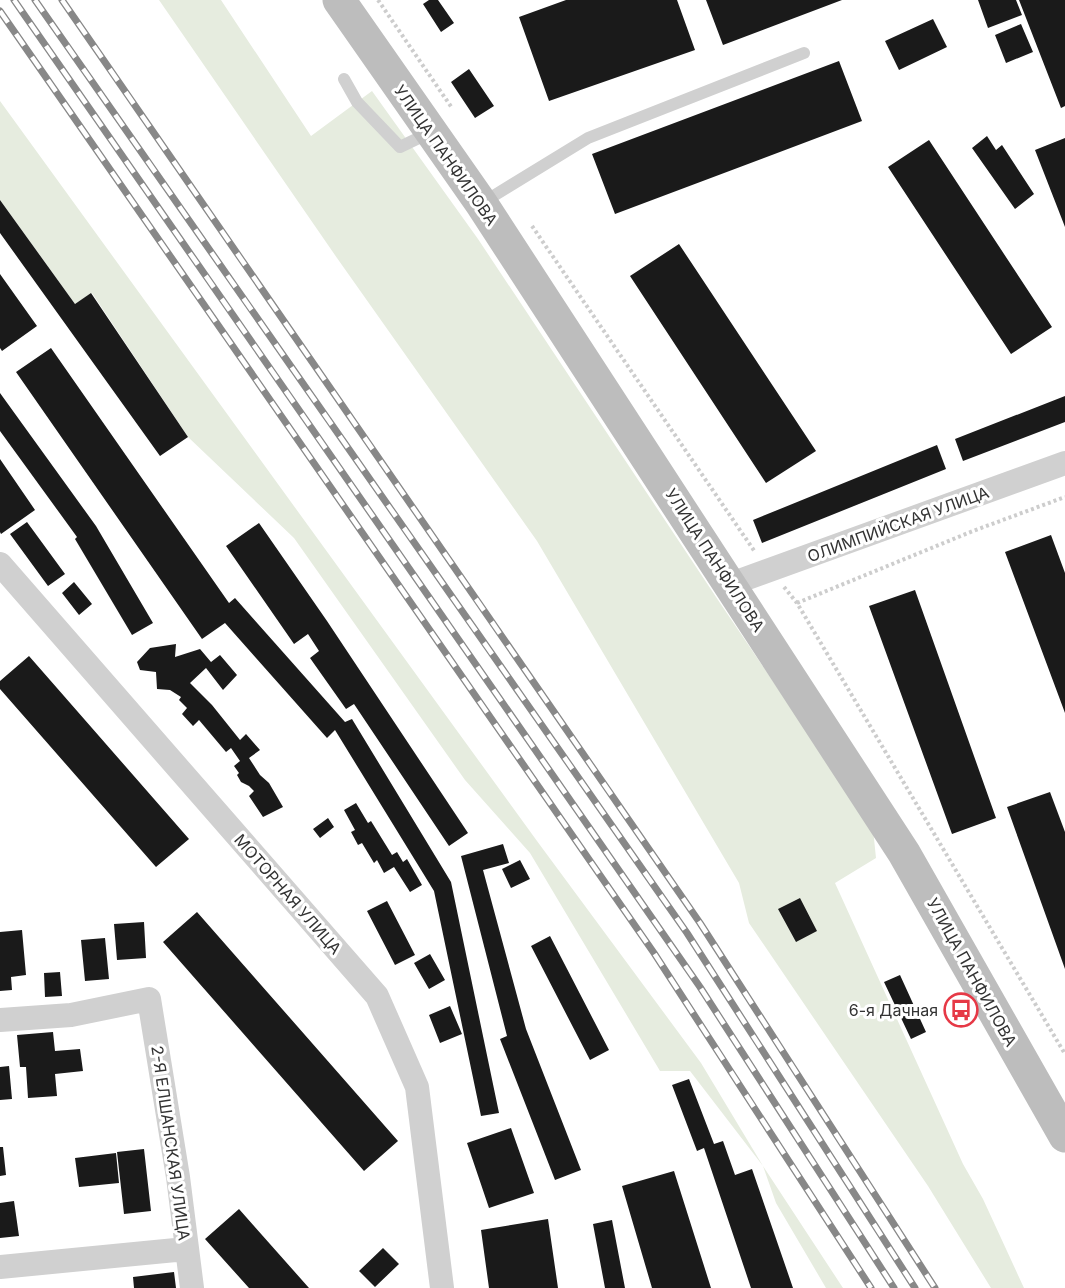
<svg xmlns="http://www.w3.org/2000/svg" width="1065" height="1288" font-family="Inter,sans-serif">
	<style>
		.green { fill: #e6ecdf }
		.building { fill: #1a1a1a }
		.lines { fill: none; stroke-linecap: round; stroke-linejoin: round }
		.path { stroke: #cdcdcd; stroke-width: 4; stroke-dasharray: 3 3; stroke-linecap: butt }
		.lane { stroke: #d0d0d0; stroke-width: 12 }
		.street { stroke: #d0d0d0; stroke-width: 24 }
		.secondary { stroke: #bdbdbd; stroke-width: 33 }
		.rail-casing { stroke: #888; stroke-width: 7 }
		.rail { stroke: #fff; stroke-width: 4.5; stroke-dasharray: 14; stroke-linecap: butt }
		.labels { text-anchor: middle; dominant-baseline: central; stroke-width: 6; stroke-linejoin: round; paint-order: stroke }
		.street-label { font-size: 16px; fill: #333; stroke: #fff }
		.poi-label { font-size: 16px; fill: #333; stroke: #fff; text-anchor: end }
	</style>
	<rect width="100%" height="100%" fill="#fff"/>
	<!-- green -->
	<path class="green" d="M159,0H221L311,136L372,91L478,239L720,603L873,829L876,858L835,883L963,1164L983,1199L1024,1288H991L928,1186L749,923L739,883L537,541L337,258Z
		M0,101L537,841L701,1063L763,1166L843,1288H826L776,1203L763,1166L690,1071H660L530,853L465,780L294,538L188,437L92,293L75,304L0,200Z"/>
	<!-- building -->
	<path class="building" d="M429,0H438L454,23L441,32L423,4Z
		M566,0H677L695,50L549,101L519,17Z
		M706,0H842L723,45Z
		M978,0H1016L1022,15L988,28Z
		M1019,0H1065V106L1061,108Z
		M933,19L947,47L899,70L885,41Z
		M1021,24L1033,52L1006,63L995,35Z
		M839,61L862,121L615,214L592,154Z
		M469,69L494,106L475,118L451,82Z
		M987,136L996,150L1002,145L1034,194L1015,209L972,148Z
		M1065,138V227L1035,150Z
		M929,140L1052,327L1011,354L888,167Z
		M0,200L75,304L91,293L188,437L160,456L0,233Z
		M679,244L816,451L766,483L630,276Z
		M0,274L37,326L2,351L0,348Z
		M51,348L229,603L235,598L345,722L352,719L451,882L499,1113L481,1116L434,891L335,730L327,738L225,623L202,639L16,372Z
		M0,393L96,526L153,623L132,635L75,539L77,537L0,431Z
		M1065,396V422L963,461L955,439Z
		M937,445L946,469L762,543L753,520Z
		M0,459L35,510L1,534L0,532Z
		M27,522L65,574L48,586L10,534Z
		M259,523L327,621L468,833L449,846L354,704L346,709L310,658L319,651L308,634L294,644L226,546Z
		M1051,535L1065,573V713L1005,552Z
		M74,582L92,604L79,615L62,593Z
		M915,590L996,818L952,834L869,606Z
		M176,644L175,657L200,649L211,662L220,655L237,675L223,690L206,668L190,683L212,705L240,740L246,734L260,750L249,758L260,775L269,783L283,807L263,817L249,796L254,791L249,786L241,782L237,775L239,773L234,766L240,761L231,748L226,752L199,720L193,726L182,714L187,708L179,700L181,697L170,690L157,689L156,672L140,670L137,662L150,648Z
		M29,656L189,839L156,867L0,689V681Z
		M1050,792L1065,832V969L1007,807Z
		M356,803L368,823L371,821L392,855L397,852L403,862L407,859L422,885L410,892L394,867L384,873L377,860L374,863L362,843L358,845L351,832L355,830L344,810Z
		M328,818L334,827L320,838L313,829Z
		M503,844L509,863L483,870L526,1029L581,1170L555,1180L500,1039L507,1036L461,856Z
		M520,860L530,879L511,888L502,869Z
		M800,898L817,931L796,942L778,909Z
		M387,901L415,955L395,965L367,911Z
		M197,912L398,1141L364,1171L163,942Z
		M144,922L146,958L117,960L114,924Z
		M22,930L26,975L11,977L12,990L0,991V932Z
		M550,936L609,1050L590,1060L531,946Z
		M105,938L109,979L85,981L81,940Z
		M430,954L445,980L429,989L414,963Z
		M60,972L62,996L45,997L44,973Z
		M900,975L926,1032L911,1039L884,982Z
		M450,1006L462,1034L440,1043L429,1015Z
		M53,1032L55,1051L80,1049L83,1071L55,1074L57,1096L28,1098L26,1067H20L17,1035Z
		M9,1066L12,1099L0,1100V1067Z
		M689,1079L714,1144L723,1141L735,1175L752,1169L793,1288H751L704,1148L697,1151L672,1085Z
		M511,1128L534,1193L489,1208L467,1143Z
		M0,1147H3L6,1175L0,1176Z
		M144,1149L151,1211L124,1214L117,1152Z
		M116,1153L119,1183L79,1187L75,1158Z
		M674,1171L711,1288H652L622,1186Z
		M14,1201L19,1236L0,1238V1203Z
		M239,1209L309,1288H249L205,1239Z
		M548,1219L558,1288H489L481,1230Z
		M612,1220L625,1288H605L593,1224Z
		M383,1248L399,1264L375,1287L359,1271Z
		M174,1272L176,1288H134L133,1277Z"/>
	<g class="lines">
		<!-- path -->
		<path class="path" d="M378,0L452,108
			M532,226L755,552
			M784,587L797,603L1065,1054
			M797,603L973,531L1065,497"/>
		<!-- lane -->
		<path class="lane" d="M344,79L357,102L400,147L429,133
			M482,203L588,138L804,53"/>
		<!-- street -->
		<path class="street" d="M0,564L377,996L417,1087L442,1288
			M731,584L1065,463
			M0,1020L71,1015L149,999L178,1177L192,1288
			M0,1267L186,1249"/>
		<!-- secondary -->
		<path class="secondary" d="M339,0L481,203L904,853L1065,1136"/>
		<defs>
			<path id="rail" d="M14,0L700,987L894,1288
				M35,0L687,933L915,1288
				M62,0L700,923L935,1288
				M0,11L654,953L871,1288"/>
		</defs>
		<!-- rail casing -->
		<use href="#rail" class="rail-casing"/>
		<!-- rail -->
		<use href="#rail" class="rail"/>
	</g>
	<!-- icons -->
	<defs>
		<symbol id="bus-ring" viewBox="-11 -11 22 22"><circle r="9.5" fill="#fff" stroke="#e63946" stroke-width="1.5"/><path d="M-5-6H5V4H4V6H2V4H-2V6H-4V4H-5ZM-3.5-4V0h7V-4ZM-3.5 1.2v1.5H-2V1.2ZM2 1.2v1.5H3.5V1.2Z" fill="#e63946"/></symbol>
	</defs>
	<g fill-rule="evenodd">
		<use href="#bus-ring" x="942" y="991" width="38" height="38"/>
	</g>
	<g class="labels">
		<!-- street labels -->
		<g class="street-label">
			<text transform="translate(446 155) rotate(55)">УЛИЦА ПАНФИЛОВА</text>
			<text transform="translate(898 524) rotate(-20)">ОЛИМПИЙСКАЯ УЛИЦА</text>
			<text transform="translate(715 560) rotate(57)">УЛИЦА ПАНФИЛОВА</text>
			<text transform="translate(288 894) rotate(49)">МОТОРНАЯ УЛИЦА</text>
			<text transform="translate(972 972) rotate(61)">УЛИЦА ПАНФИЛОВА</text>
			<text transform="translate(171 1143) rotate(82)">2-Я ЕЛШАНСКАЯ УЛИЦА</text>
		</g>
		<!-- poi labels -->
		<g class="poi-label">
			<text x="938" y="1010">6-я Дачная</text>
		</g>
	</g>
</svg>
